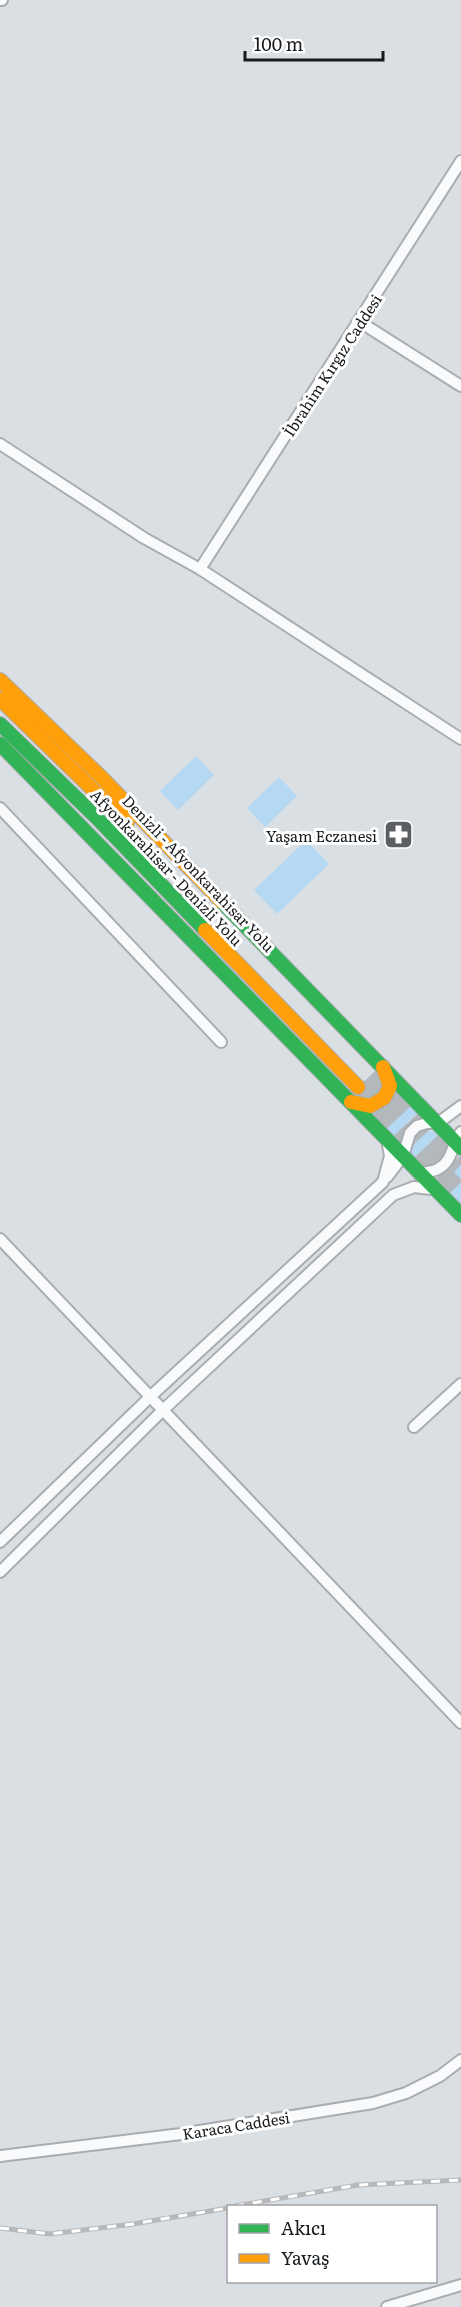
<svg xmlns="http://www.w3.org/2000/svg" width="461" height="2307" font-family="Literata,serif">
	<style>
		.green { fill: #b5d8f3 }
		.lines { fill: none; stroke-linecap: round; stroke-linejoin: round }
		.highway-tunnel { stroke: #b3b8bc; stroke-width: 20; stroke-dasharray: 20 10; stroke-linecap: butt }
		.street-casing { stroke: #a9adb1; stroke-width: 14 }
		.fast-casing { stroke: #a9adb1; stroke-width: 16 }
		.slow-casing { stroke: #a9adb1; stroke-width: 16 }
		.street { stroke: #f9fafb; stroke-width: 10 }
		.fast { stroke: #30b455; stroke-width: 14 }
		.slow { stroke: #ff9f0a; stroke-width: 14 }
		.rail-casing { stroke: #b6b8ba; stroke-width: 5 }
		.rail { stroke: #fff; stroke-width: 3; stroke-dasharray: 9; stroke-linecap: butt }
		.labels { text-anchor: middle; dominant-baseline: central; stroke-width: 6; stroke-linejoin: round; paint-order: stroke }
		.street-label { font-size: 15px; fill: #161a1d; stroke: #fff }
		.poi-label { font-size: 15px; fill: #161a1d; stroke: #fff; text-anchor: end }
	</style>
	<rect width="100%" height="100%" fill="#dadfe4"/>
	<!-- green -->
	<path class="green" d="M196,756L214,775L178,810L160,791Z
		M279,777L297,796L265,827L247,808Z
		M306,840L329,864L277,914L254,890Z
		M377,1069L384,1088L371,1102L352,1093Z
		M395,1087L419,1111L393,1137L368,1113Z
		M411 1148a17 17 0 1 1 34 0a17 17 0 1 1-34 0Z
		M461,1160V1207L438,1184Z"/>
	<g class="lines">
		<!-- highway-tunnel -->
		<path class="highway-tunnel" d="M372,1074L461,1165
			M358,1087L461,1194"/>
		<defs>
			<path id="street" d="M0,0H2
				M360,322L461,386
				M0,444L144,538L200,569L461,739
				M200,569L461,161
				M0,808L221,1042
				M419,1174C425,1172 432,1172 438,1169C453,1161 452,1144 461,1132
				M387,1177L403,1156L410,1133L417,1126L427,1123H438L461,1106
				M0,1239L461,1723
				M414,1427L461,1384
				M0,1542L151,1396L383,1182L390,1156L388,1145
				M0,1572L163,1410L393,1195L414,1187L431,1189
				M0,2156L181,2134L373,2103L406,2093L440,2076L461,2060
				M387,2307L461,2285"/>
			<path id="fast" d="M0,724L96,817L205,930
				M0,744L461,1215
				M222,902L461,1148"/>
			<path id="slow" d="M0,680L103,779L222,902
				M0,699L127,823
				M205,930L358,1087
				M351,1102L370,1106L384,1098L390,1086L383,1067"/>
		</defs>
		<!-- street casing -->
		<use href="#street" class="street-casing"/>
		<!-- fast casing -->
		<use href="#fast" class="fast-casing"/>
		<!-- slow casing -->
		<use href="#slow" class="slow-casing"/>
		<!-- street -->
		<use href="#street" class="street"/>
		<!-- fast -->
		<use href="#fast" class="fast"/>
		<!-- slow -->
		<use href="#slow" class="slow"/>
		<defs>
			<path id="rail" d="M235,2206L358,2185L461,2180
				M0,2228L50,2234L133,2224L228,2208"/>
		</defs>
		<!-- rail casing -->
		<use href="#rail" class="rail-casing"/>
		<!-- rail -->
		<use href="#rail" class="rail"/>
	</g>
	<!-- icons -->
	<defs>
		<symbol id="pharmacy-square" viewBox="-11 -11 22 22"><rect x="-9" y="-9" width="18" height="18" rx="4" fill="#5b5f63" stroke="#fff"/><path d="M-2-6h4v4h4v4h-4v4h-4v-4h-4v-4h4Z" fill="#fff"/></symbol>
	</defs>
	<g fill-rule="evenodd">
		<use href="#pharmacy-square" x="382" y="818" width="33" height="33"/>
	</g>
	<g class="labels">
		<!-- street labels -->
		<g class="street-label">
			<text transform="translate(332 365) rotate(-57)">İbrahim Kırgız Caddesi</text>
			<text transform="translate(167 867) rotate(46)">Afyonkarahisar - Denizli Yolu</text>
			<text transform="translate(199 873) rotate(46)">Denizli - Afyonkarahisar Yolu</text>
			<text transform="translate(236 2125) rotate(-9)">Karaca Caddesi</text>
		</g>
		<!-- poi labels -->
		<g class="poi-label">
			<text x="377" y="835">Yaşam Eczanesi</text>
		</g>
	</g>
	<!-- legend -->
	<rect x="227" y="2205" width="210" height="78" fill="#ffffff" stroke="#a2a3a5" stroke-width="1.5"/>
	<rect x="239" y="2224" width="30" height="9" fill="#30b455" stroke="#a2a3a5" stroke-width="1.5"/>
	<text x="281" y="2235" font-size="18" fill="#161a1d">Akıcı</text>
	<rect x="239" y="2254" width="30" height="9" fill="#ff9f0a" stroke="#a2a3a5" stroke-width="1.5"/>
	<text x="281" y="2265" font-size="18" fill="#161a1d">Yavaş</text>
	<!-- scale -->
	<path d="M245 51v9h138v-9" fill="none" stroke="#161a1d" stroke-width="3"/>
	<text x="254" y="51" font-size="18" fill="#161a1d" stroke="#ffffff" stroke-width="4.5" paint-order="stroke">100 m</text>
</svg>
